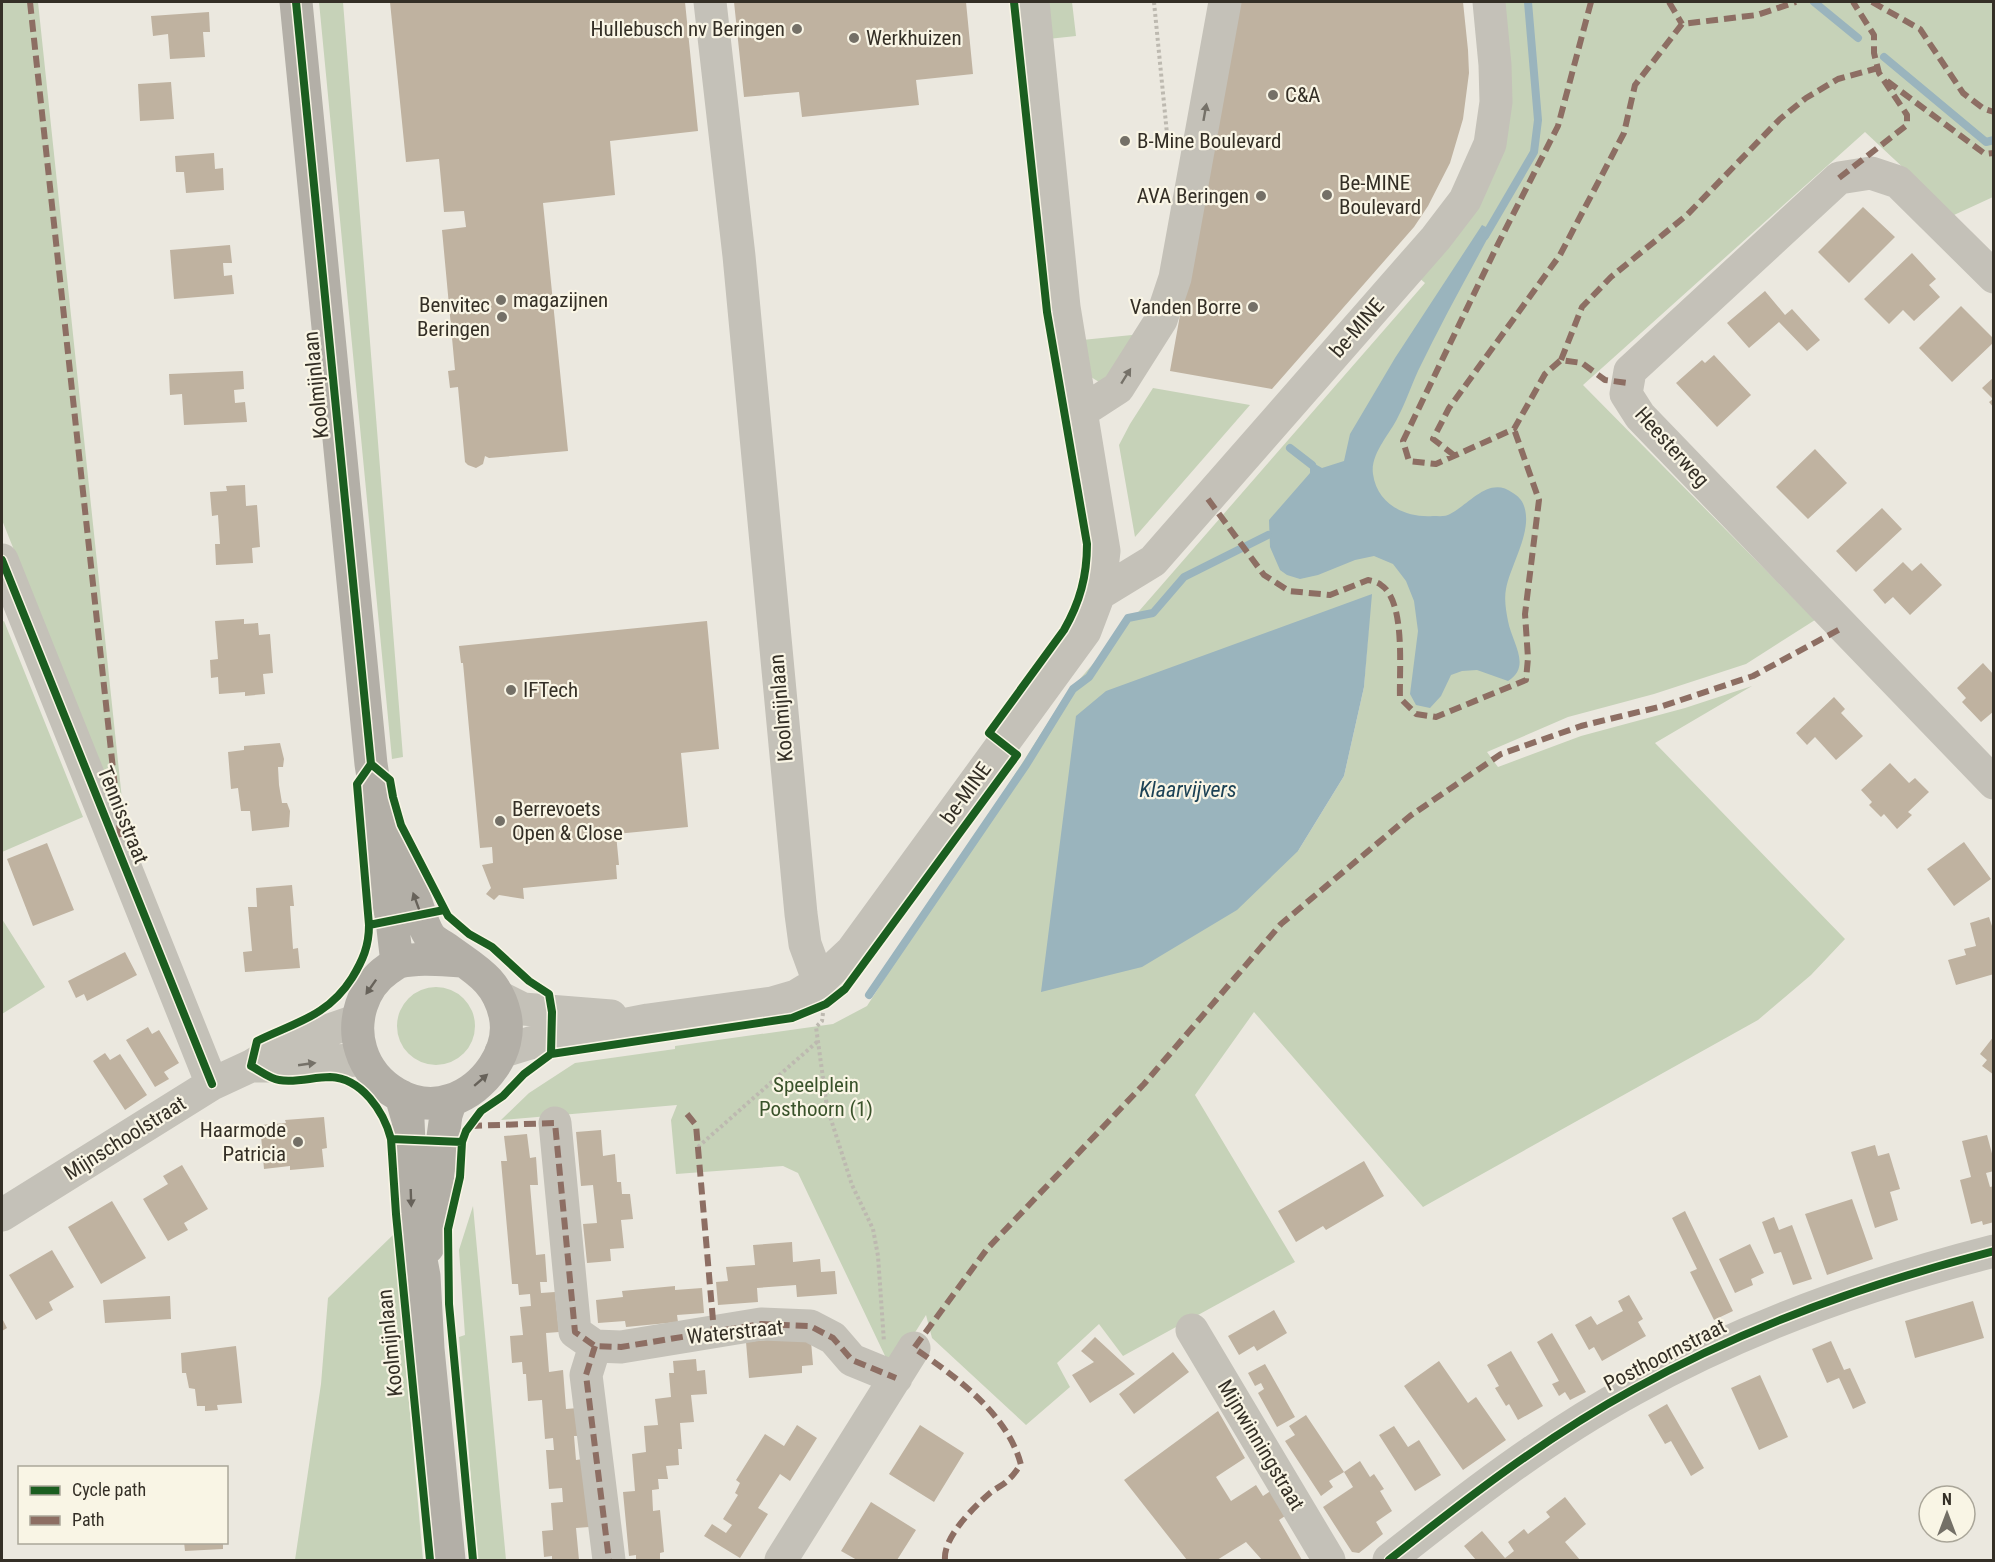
<svg xmlns="http://www.w3.org/2000/svg" width="1995" height="1562" font-family="'Roboto Condensed',sans-serif">
	<style>
		.green { fill: #c6d2b8; fill-rule: evenodd }
		.water { fill: #9ab4bd }
		.lines { fill: none; stroke-linecap: round; stroke-linejoin: round }
		.stream { stroke: #9ab4bd; stroke-width: 8 }
		.building { fill: #bfb2a0 }
		.path { stroke: #bdb9b0; stroke-width: 4; stroke-dasharray: 3 3; stroke-linecap: butt }
		.minor { stroke: #c4c1b8; stroke-width: 33 }
		.major { stroke: #b3afa7; stroke-width: 33 }
		.quiet { stroke: #8d6e63; stroke-width: 6; stroke-dasharray: 12 6; stroke-linecap: butt }
		.cycleway-casing { stroke: #f9f5e5; stroke-width: 11 }
		.cycleway { stroke: #1b5e20; stroke-width: 8 }
		.oneway { fill: #757168 }
		.oneway2 { fill: #67625a }
		.poi-dot { fill: #747067; stroke: #f9f5e5; stroke-width: 2 }
		.labels { text-anchor: middle; dominant-baseline: central; stroke-width: 4.5; stroke-linejoin: round; paint-order: stroke }
		.poi-label { font-size: 21px; fill: #342f26; stroke: #f9f5e5; text-anchor: start }
		.street-label { font-size: 21px; fill: #342f26; stroke: #f9f5e5 }
		.park-label { font-size: 21px; fill: #39522a; stroke: #f9f5e5 }
		.water-label { font-size: 22px; font-style: italic; fill: #1c4255; stroke: #f9f5e5 }
	</style>
	<rect width="100%" height="100%" fill="#ebe8df"/>
	<!-- green -->
	<path class="green" d="M2,2H38L125,828L2,520Z
		M319,2H343L403,757L392,759Z
		M1044,2H1072L1076,36L1048,39Z
		M1500,2H1993V197L1954,215L1865,132L1583,385L1815,620L1746,664L1654,694L1568,717L1487,752L1498,767L1581,736L1685,708L1752,686L1655,743L1845,939L1811,975L1758,1020L1423,1207L1254,1012L1195,1095L1295,1262L1123,1356L1099,1324L1057,1363L1070,1387L1026,1425L932,1338L926,1315L899,1358L887,1360L798,1173L783,1166L676,1174L671,1120L677,1105L501,1120L529,1093L575,1063L675,1049V1046L833,1024L867,1006L1065,696L1425,283L1417,276L1469,214ZM1371,594L1364,687L1344,776L1298,851Z
		M1142,334L1128,360L1099,382L1091,377L1082,340Z
		M1153,388L1250,405L1135,537L1119,445L1130,424Z
		M4,621L83,817L2,852V622Z
		M2,919L45,987L2,1014Z
		M397 1026a39 39 0 1 1 78 0a39 39 0 1 1-78 0Z
		M473,1206L506,1560H478L459,1337L465,1335L459,1250Z
		M394,1234L423,1560H295L321,1384L328,1298Z"/>
	<!-- water -->
	<path class="water" d="M1482,225L1492,230C1467,277 1441,323 1418,371C1411,386 1406,402 1398,417C1390,434 1370,454 1373,474C1377,504 1405,518 1433,516C1438,516 1446,517 1450,514C1470,504 1489,475 1513,493C1518,496 1522,500 1524,506C1533,531 1511,564 1506,589C1504,599 1506,611 1508,621C1512,643 1532,666 1508,681L1477,670L1462,671L1451,675L1441,696L1430,708L1416,705L1410,694L1418,631L1414,601L1406,581L1393,564L1374,556L1355,560L1318,575L1300,579L1287,575L1280,570L1270,547L1269,520L1310,473V466L1315,464L1322,468L1344,461L1350,434L1395,358Z
		M1372,594L1364,687L1344,776L1298,851L1237,910L1142,967L1041,992L1076,716L1106,691Z"/>
	<g class="lines">
		<!-- stream -->
		<path class="stream" d="M1814,2L1858,38
			M1884,57L1986,142L1994,140
			M1485,236L1534,152L1538,120L1528,2
			M1290,448L1312,465
			M869,995L1026,765L1073,689L1089,677L1128,618L1153,613L1184,577L1268,535"/>
	</g>
	<!-- building -->
	<path class="building" d="M390,2H685L698,131L610,141L615,195L543,203L568,451L489,458L485,456L483,464L476,468L468,465L465,462L458,387L450,388L448,371L455,370L442,230L466,227L464,211L444,212L439,159L406,162Z
		M734,2H966L973,74L916,80L919,105L802,117L799,92L744,97Z
		M1236,2H1463L1468,50L1469,73L1463,119L1450,163L1428,206L1414,227L1272,389L1170,371Z
		M209,12L210,32H203L205,57L170,59L168,34L153,36L151,16Z
		M171,82L174,119L140,121L138,84Z
		M214,153L215,169L223,168L224,190L186,193L184,172H176L175,156Z
		M1863,207L1895,237L1849,283L1818,252Z
		M230,245L232,263H223L224,276L232,275L234,294L174,299L170,250Z
		M1912,253L1936,279L1929,285L1940,297L1914,321L1903,310L1889,324L1864,299Z
		M1765,291L1785,315L1792,309L1820,340L1807,351L1779,322L1749,348L1727,323Z
		M1961,306L1994,339V342L1952,382L1919,348Z
		M1714,355L1751,395L1717,427L1676,383L1702,360L1705,363Z
		M243,371L244,389L234,390L235,403L245,402L247,422L184,425L182,394L170,395L169,374Z
		M1994,377V408L1989,402L1993,399L1982,388Z
		M1815,449L1847,483L1808,519L1776,487Z
		M245,485L246,506L257,505L260,547L252,548L253,563L216,565L215,544H220L218,515L212,516L210,492L227,491L226,486Z
		M1882,508L1902,529L1856,572L1836,551Z
		M1903,562L1912,571L1921,563L1942,585L1910,615L1893,597L1885,604L1873,590Z
		M244,619V624L258,623L259,635L270,634L273,673L263,674L265,694L245,696V692L219,694L218,677L211,678L210,660L218,659L215,621Z
		M707,621L719,749L681,753L688,827L616,834L619,865H616L617,879L523,888L524,899L499,895L494,900L486,894L491,888L482,865L493,863L492,847L480,848L463,663H461L459,646Z
		M1983,663L1994,675V711L1981,722L1962,702L1966,698L1957,688Z
		M1834,697L1845,709L1841,713L1863,736L1836,760L1815,737L1807,745L1796,733Z
		M280,743L284,759L283,767H278L279,785L282,803H287L290,811L289,827L252,831L250,811H241L238,788L231,789L228,752L244,750V746Z
		M1890,763L1909,783L1915,778L1929,792L1908,812L1912,815L1897,829L1884,814L1881,817L1869,805L1872,802L1861,790Z
		M1964,842L1991,879L1954,906L1927,869Z
		M47,843L74,910L33,926L7,859Z
		M292,885L294,906H290L293,949L298,948L300,968L245,972L243,952L252,951L248,907H257L256,888Z
		M1989,917L1994,932V974L1956,985L1948,960L1966,955L1964,949L1976,946L1970,923Z
		M125,952L137,975L87,1001L84,994L76,998L68,981Z
		M148,1027L152,1034L159,1030L179,1063L164,1072L169,1079L155,1087L126,1040Z
		M1994,1036V1075L1982,1066L1987,1060L1980,1054Z
		M105,1053L110,1060L120,1054L147,1095L125,1110L93,1061Z
		M324,1117L327,1148L322,1149L324,1167L290,1170V1166L264,1169L260,1125L286,1123L285,1120Z
		M601,1130L603,1156L615,1154L617,1182H621L622,1194H630L633,1219L621,1220L624,1248L610,1249L611,1261L587,1263L583,1224L597,1223L593,1185L581,1186L576,1132Z
		M527,1134L530,1158L536,1157L538,1185H530L536,1255L545,1254L547,1282H540L541,1293L555,1292L559,1332L546,1333L549,1372L563,1370L566,1409L578,1408L581,1436H574L576,1460L583,1459L589,1527L576,1528L579,1560H552V1556L544,1557L542,1531L553,1530L551,1503L563,1502L562,1488L549,1489L546,1450H554L553,1438L545,1439L542,1400L528,1401L526,1374H523L522,1362L512,1363L510,1336L523,1335L520,1307L531,1306L530,1294L519,1295L518,1284H512L501,1161H507L504,1136Z
		M1987,1135L1994,1161V1171L1986,1173L1990,1187L1994,1186V1222L1983,1225L1982,1221L1971,1224L1960,1180L1971,1177L1962,1141Z
		M1875,1145L1878,1156L1889,1153L1900,1189L1890,1192L1898,1220L1875,1228L1851,1152Z
		M1364,1161L1384,1196L1326,1230L1323,1226L1296,1242L1278,1211Z
		M182,1165L208,1209L184,1223L188,1230L168,1241L143,1199L168,1184L163,1176Z
		M1852,1199L1873,1259L1827,1275L1805,1214Z
		M112,1201L146,1258L101,1284L68,1227Z
		M1685,1211L1733,1311L1714,1320L1690,1272L1697,1269L1672,1218Z
		M1774,1217L1779,1230L1792,1225L1812,1279L1793,1285L1781,1252L1774,1254L1762,1222Z
		M792,1242L793,1262L820,1259L821,1272L835,1271L837,1294L797,1297L796,1285L757,1288L758,1302L718,1305L716,1282L728,1281L726,1267L755,1265L753,1245Z
		M1750,1244L1764,1273L1751,1279L1753,1285L1735,1293L1719,1259Z
		M52,1250L74,1287L49,1302L53,1310L36,1320L9,1275Z
		M675,1286V1290L702,1288L704,1313L677,1315L678,1322L626,1327L625,1321L598,1323L596,1300L623,1297L622,1291Z
		M1629,1295L1643,1319L1638,1322L1646,1336L1602,1361L1594,1347L1589,1350L1575,1325L1591,1316L1597,1325L1608,1319L1623,1311L1618,1301Z
		M170,1296L171,1319L105,1323L103,1300Z
		M1973,1301L1984,1338L1915,1358L1905,1321Z
		M1274,1310L1287,1333L1257,1351L1254,1346L1239,1355L1228,1336Z
		M2,1318L7,1328L2,1331Z
		M1552,1333L1586,1392L1570,1400L1565,1392L1559,1396L1552,1384L1559,1381L1537,1342Z
		M799,1337L800,1342L811,1341L813,1365L802,1366V1373L749,1378L746,1342Z
		M1095,1337L1135,1374L1090,1403L1072,1375L1094,1362L1081,1351Z
		M1831,1341L1844,1370L1850,1368L1866,1403L1853,1409L1839,1378L1827,1383L1812,1349Z
		M236,1346L242,1403L217,1405L218,1410L205,1411V1406H197L195,1389L189,1388L186,1373H182L181,1353Z
		M1511,1351L1543,1406L1518,1420L1509,1404L1506,1406L1495,1388L1499,1386L1487,1365Z
		M1173,1352L1189,1372L1134,1414L1119,1394Z
		M696,1359L697,1371L705,1370L707,1394L691,1395L694,1422L680,1423L682,1449H678L679,1465L666,1466L668,1479H658L659,1489L652,1490L653,1511L660,1510L664,1552L660,1553V1560H636V1555L629,1556L623,1492L635,1491L632,1454L646,1452L644,1426L658,1425L655,1399L671,1397L669,1373H674L673,1361Z
		M1439,1361L1468,1403L1476,1397L1506,1440L1463,1470L1404,1386Z
		M1265,1364L1295,1417L1277,1427L1258,1393L1264,1389L1261,1383L1255,1386L1248,1373Z
		M1760,1375L1788,1437L1759,1450L1731,1388Z
		M1667,1404L1704,1468L1691,1476L1671,1441L1665,1444L1648,1415Z
		M1218,1411L1245,1458L1216,1477L1231,1501L1256,1485L1263,1496L1272,1490L1288,1514L1279,1520L1302,1560H1262L1246,1542L1217,1560H1187L1124,1480Z
		M1306,1415L1344,1472L1329,1481L1333,1487L1321,1496L1285,1441L1295,1435L1289,1426Z
		M797,1425L817,1438L790,1481L780,1474L758,1508L768,1514L740,1558L704,1536L712,1524L726,1533L732,1525L723,1519L738,1495L735,1493L740,1483L736,1480L765,1434L784,1446Z
		M920,1425L964,1453L934,1502L889,1474Z
		M1394,1426L1408,1447L1419,1440L1441,1475L1415,1491L1379,1435Z
		M1360,1461L1370,1477L1374,1474L1384,1489L1380,1491L1392,1511L1376,1522L1383,1534L1359,1553L1352,1552L1323,1507L1353,1487L1344,1472Z
		M1565,1497L1586,1524L1565,1542L1580,1560H1476L1464,1546L1482,1531L1505,1558L1514,1551L1508,1542L1524,1529L1528,1534L1550,1517L1546,1512Z
		M871,1502L916,1530L897,1560H857L841,1551Z
		M184,1542H223V1549L185,1551Z"/>
	<g class="lines">
		<!-- path -->
		<path class="path" d="M1154,2L1168,144
			M823,1013L822,1021L816,1027L827,1107L852,1185L873,1229L878,1256L884,1342
			M698,1147L818,1041"/>
		<!-- minor -->
		<path class="minor" d="M710,2L739,256L801,914L805,944L819,982
			M1994,277L1898,182L1871,173L1839,178L1630,371L1626,394L1640,416L1994,783
			M1081,412L1118,388L1161,320L1175,278L1225,2
			M2,560L212,1084
			M1099,594L1153,561L1436,238L1465,200L1490,144L1496,102L1495,65L1489,2
			M499,997L523,1009L611,1016
			M501,1052L530,1043L648,1020L772,1003L796,996L819,982L852,951L1085,631L1099,594L1104,551L1064,307L1033,2
			M255,1066H289L326,1061L364,1060
			M555,1123L575,1332L595,1346L621,1347L761,1324L810,1326L833,1338L852,1360L896,1378
			M2,1215L212,1084L251,1066L284,1046L358,1020
			M1192,1330L1329,1560
			M595,1346L586,1375L609,1560
			M781,1560L914,1348
			M1389,1560C1467,1498 1546,1437 1634,1389C1747,1326 1869,1283 1994,1251"/>
		<!-- major -->
		<path class="major" d="M296,2L371,764L378,809L382,869L392,920L397,963
			M390,838C399,857 407,877 414,897C419,909 422,924 429,935C433,941 441,945 447,949C474,969 497,979 505,1015C513,1051 484,1089 451,1100C413,1113 372,1086 361,1050C352,1021 362,987 388,969C391,967 395,964 399,962C420,957 442,960 463,961
			M401,1096L408,1120L412,1211L424,1276L428,1349L449,1560
			M428,1247L446,1115L451,1100"/>
		<!-- quiet -->
		<path class="quiet" d="M30,2L121,843
			M1591,2L1558,126L1498,244L1403,441L1409,461L1436,464L1514,429L1545,374L1561,360L1582,363L1605,380L1628,383
			M1669,2L1682,24
			M1872,2L1920,29L1963,93L1984,109L1994,112
			M1887,81L1985,154L1994,153
			M1839,178L1907,125V115L1879,73L1874,53V35L1853,2
			M1561,360L1582,307L1611,277L1687,215L1780,119L1806,98L1838,79L1878,68
			M1455,456L1433,439L1449,408L1560,255L1624,133L1635,85L1682,24L1757,15L1796,2
			M1208,499L1264,575L1289,591L1330,595L1368,580C1372,581 1378,582 1381,585C1406,601 1399,671 1400,698L1416,714L1436,717L1526,680L1528,658L1525,614L1539,500L1514,429
			M687,1114L696,1125L714,1332
			M470,1126L555,1123L575,1332L595,1346L621,1347L761,1324L810,1326L833,1338L852,1360L896,1378
			M595,1346L586,1375L609,1560
			M945,1560C943,1537 974,1507 990,1493C996,1488 1004,1485 1009,1479C1014,1475 1017,1469 1021,1465C1008,1414 955,1376 914,1348L987,1249L1144,1084L1281,924L1410,816L1501,754L1581,726L1663,706L1753,676L1842,628"/>
		<defs>
			<path id="cycleway" d="M296,2L371,764
				M2,560L212,1084
				M371,764L357,784L369,925C369,946 363,960 352,978C328,1016 296,1022 257,1041L251,1066C259,1070 270,1079 279,1080C296,1083 313,1077 330,1077C362,1078 384,1112 391,1139L396,1214L430,1560
				M371,764L390,780L393,797L401,825L448,916L469,934L492,947L529,981L549,994L552,1012L551,1054
				M369,925L444,910
				M391,1139L462,1142L466,1131L481,1111L503,1096L524,1074L551,1054L792,1018L826,1004L845,989L1017,755L989,733L1064,630C1080,602 1087,576 1087,544L1047,312L1014,2
				M462,1142L460,1177L448,1229L449,1304L473,1560
				M1389,1560C1467,1498 1546,1437 1634,1389C1747,1326 1869,1283 1994,1251"/>
		</defs>
		<!-- cycleway casing -->
		<use href="#cycleway" class="cycleway-casing"/>
		<!-- cycleway -->
		<use href="#cycleway" class="cycleway"/>
	</g>
	<!-- one-way arrows -->
	<defs><path id="oneway-solid" d="M-6-.8H1V-3.2L6.5 0L1 3.2V.8H-6Z" transform="scale(1.5)"/></defs>
	<g class="oneway">
		<use href="#oneway-solid" transform="translate(1205 112) rotate(-80)"/>
		<use href="#oneway-solid" transform="translate(1126 376) rotate(-58)"/>
		<use href="#oneway-solid" transform="translate(307 1064) rotate(-8)"/>
	</g>
	<g class="oneway2">
		<use href="#oneway-solid" transform="translate(416 901) rotate(-110)"/>
		<use href="#oneway-solid" transform="translate(371 987) rotate(125)"/>
		<use href="#oneway-solid" transform="translate(481 1080) rotate(-41)"/>
		<use href="#oneway-solid" transform="translate(411 1198) rotate(88)"/>
	</g>
	<!-- markers -->
	<g class="poi-dot">
		<circle cx="797" cy="29" r="6"/>
		<circle cx="854" cy="38" r="6"/>
		<circle cx="1273" cy="95" r="6"/>
		<circle cx="1125" cy="141" r="6"/>
		<circle cx="1327" cy="195" r="6"/>
		<circle cx="1261" cy="196" r="6"/>
		<circle cx="501" cy="300" r="6"/>
		<circle cx="1253" cy="307" r="6"/>
		<circle cx="502" cy="317" r="6"/>
		<circle cx="511" cy="690" r="6"/>
		<circle cx="500" cy="821" r="6"/>
		<circle cx="298" cy="1142" r="6"/>
	</g>
	<g class="labels">
		<!-- poi labels -->
		<g class="poi-label">
			<text x="785" y="29" text-anchor="end">Hullebusch nv Beringen</text>
			<text x="866" y="38">Werkhuizen</text>
			<text x="1285" y="95">C&amp;A</text>
			<text x="1137" y="141">B-Mine Boulevard</text>
			<text x="1339" y="183">Be-MINE<tspan x="1339" dy="24">Boulevard</tspan></text>
			<text x="1249" y="196" text-anchor="end">AVA Beringen</text>
			<text x="513" y="300">magazijnen</text>
			<text x="490" y="305" text-anchor="end">Benvitec<tspan x="490" dy="24">Beringen</tspan></text>
			<text x="1241" y="307" text-anchor="end">Vanden Borre</text>
			<text x="523" y="690">IFTech</text>
			<text x="512" y="809">Berrevoets<tspan x="512" dy="24">Open &amp; Close</tspan></text>
			<text x="286" y="1130" text-anchor="end">Haarmode<tspan x="286" dy="24">Patricia</tspan></text>
		</g>
		<!-- street labels -->
		<g class="street-label">
			<text transform="translate(1357 328) rotate(-49)">be-MINE</text>
			<text transform="translate(316 385) rotate(-96)">Koolmijnlaan</text>
			<text transform="translate(1672 447) rotate(48)">Heesterweg</text>
			<text transform="translate(781 708) rotate(-95)">Koolmijnlaan</text>
			<text transform="translate(966 793) rotate(-54)">be-MINE</text>
			<text transform="translate(123 815) rotate(68)">Tennisstraat</text>
			<text transform="translate(125 1138) rotate(-32)">Mijnschoolstraat</text>
			<text transform="translate(735 1332) rotate(-6)">Waterstraat</text>
			<text transform="translate(390 1343) rotate(-96)">Koolmijnlaan</text>
			<text transform="translate(1665 1355) rotate(-27)">Posthoornstraat</text>
			<text transform="translate(1261 1445) rotate(59)">Mijnwinningstraat</text>
		</g>
		<!-- park labels -->
		<g class="park-label">
			<text x="816" y="1085">Speelplein<tspan x="816" dy="24">Posthoorn (1)</tspan></text>
		</g>
		<!-- water labels -->
		<g class="water-label">
			<text x="1188" y="789">Klaarvijvers</text>
		</g>
	</g>
	<!-- border -->
	<rect width="1995" height="1562" fill="none" stroke="#342f26" stroke-width="6"/>
	<!-- legend -->
	<rect x="18" y="1466" width="210" height="78" fill="#f9f5e5" stroke="#aaa699" stroke-width="1.5"/>
	<rect x="30" y="1486" width="30" height="9" fill="#1b5e20" stroke="#aaa699" stroke-width="1.5"/>
	<text x="72" y="1496" font-size="18" fill="#342f26">Cycle path</text>
	<rect x="30" y="1516" width="30" height="9" fill="#8d6e63" stroke="#aaa699" stroke-width="1.5"/>
	<text x="72" y="1526" font-size="18" fill="#342f26">Path</text>
	<!-- north arrow -->
	<g transform="translate(1947 1514)"><circle r="28" fill="#f9f5e5" stroke="#aaa699" stroke-width="1.5"/>
	<path d="M0-4.5L10 22L0 15L-10 22Z" fill="#747067"/>
	<text y="-9" font-size="16" font-weight="bold" text-anchor="middle" fill="#342f26">N</text>
	</g>
</svg>
